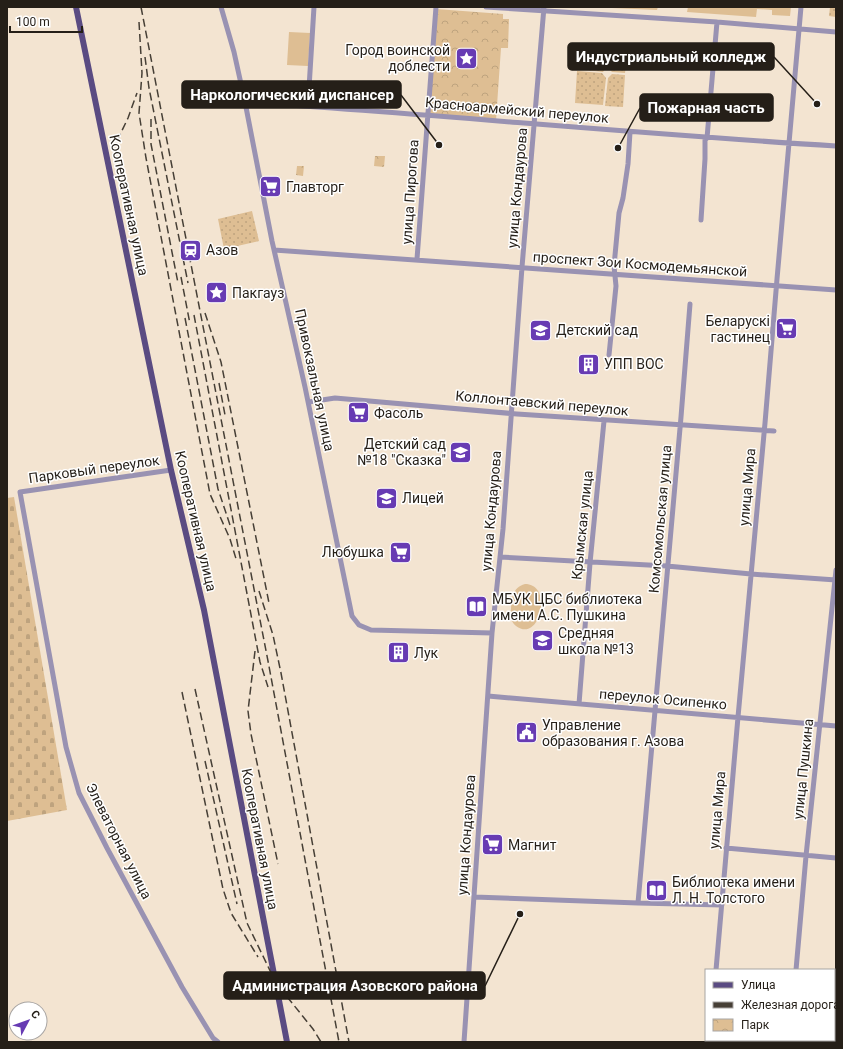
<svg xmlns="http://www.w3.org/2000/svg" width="843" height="1049" font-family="Roboto,sans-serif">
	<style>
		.grass { fill: url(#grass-dots) }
		.cemetery { fill: url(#cemetery-stones) }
		.park { fill: url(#park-crowns) }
		.pitch { fill: #debe93 }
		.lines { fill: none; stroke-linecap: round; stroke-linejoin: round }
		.minor { stroke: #9992b2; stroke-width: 5 }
		.major { stroke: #5a4b82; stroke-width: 6 }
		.rail { stroke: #463f36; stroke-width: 1.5; stroke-dasharray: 8 4; stroke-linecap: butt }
		.labels { text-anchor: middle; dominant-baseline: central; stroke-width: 3; stroke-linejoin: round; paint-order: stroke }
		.poi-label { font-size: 14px; fill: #251f18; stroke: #fff; text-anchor: start }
		.street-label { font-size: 14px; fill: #251f18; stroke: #fff }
		.leader { fill: none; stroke: #251f18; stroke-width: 1.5 }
		.callout-dot { fill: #251f18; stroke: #fff; stroke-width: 1.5 }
		.callout { fill: #251f18; stroke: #251f18; stroke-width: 1.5 }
		.callout-label { font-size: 15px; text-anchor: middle; font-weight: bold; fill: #fff }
	</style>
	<defs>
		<pattern id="grass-dots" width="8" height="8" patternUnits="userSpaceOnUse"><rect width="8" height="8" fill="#debe93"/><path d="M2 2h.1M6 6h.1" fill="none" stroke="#bea37e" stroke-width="1.8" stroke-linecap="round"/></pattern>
		<pattern id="cemetery-stones" width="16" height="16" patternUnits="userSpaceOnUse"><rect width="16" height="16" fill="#debe93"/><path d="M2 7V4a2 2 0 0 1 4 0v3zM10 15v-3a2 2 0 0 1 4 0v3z" fill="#bea37e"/></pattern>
		<pattern id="park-crowns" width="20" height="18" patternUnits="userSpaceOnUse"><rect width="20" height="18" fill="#debe93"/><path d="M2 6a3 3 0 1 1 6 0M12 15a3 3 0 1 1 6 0" fill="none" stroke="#bea37e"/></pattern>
	</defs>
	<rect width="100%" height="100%" fill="#f3e4d1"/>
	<!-- grass -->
	<path class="grass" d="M830,7H836V17L829,16Z
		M579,43L608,45L606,68L603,72L577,69Z
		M610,45L628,47L625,73L612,72L608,68Z
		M577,71L602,73L606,78L603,105L575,103Z
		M612,74L625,75L623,107L605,106L608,78Z
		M252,211L259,241L224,249L218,219Z"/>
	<!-- cemetery -->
	<path class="cemetery" d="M14,497L67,810L7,821V498Z"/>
	<!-- park -->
	<path class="park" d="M589,7H658L657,10Z
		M436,9L503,14V19H509L508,48H501L496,120L428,114Z
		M375,156H385L384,167L374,166Z
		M297,166H304L303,176L296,175Z"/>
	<!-- pitch -->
	<path class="pitch" d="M688,7H791L790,16L772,15V10L757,9L756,17L687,12Z
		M289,32L310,33L308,66L287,65Z
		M525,584C554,584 540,644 516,626C511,622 510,616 511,609C512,598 512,588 525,584Z"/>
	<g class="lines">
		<!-- minor -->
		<path class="minor" d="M221,7L234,52L245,102L272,241L305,387L352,616L359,625L371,630L492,633
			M486,7L717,22L836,32
			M309,88L314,7
			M245,102C442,115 639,134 836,146
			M701,220L705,159V140L707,138L717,22
			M274,250L836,290
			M417,259L436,7
			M609,355L616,286L614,266L619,213L623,198L628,164L630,132
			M309,402L335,398L517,414L774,431
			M171,470L20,492L66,747L79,793L107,848L182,987L213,1038L218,1042
			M500,557L667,566L751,574L836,580
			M488,696L836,726
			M579,704L590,563L604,421
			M726,848L836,858
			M474,897L638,903L722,905
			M638,903L681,417L690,304
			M716,970L738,717L765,423L777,279L801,7
			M796,970L806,856L836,570
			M834,993H836
			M464,1042L492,633L503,529L522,267L544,7
			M710,1042V1040
			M789,1042L790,1040"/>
		<!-- major -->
		<path class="major" d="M76,7L171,470L204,610L287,1042"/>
		<!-- rail -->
		<path class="rail" d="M141,7L268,661L339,1042
			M139,22L142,73L139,113L146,158L210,494L230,539L237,562
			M145,57L149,88L188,283
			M151,119V144L178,283
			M117,141L128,118L137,93
			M181,277L190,324
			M205,313L221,362L269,603
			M194,315L260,662L268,687
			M185,318L218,489L230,525
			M219,383L225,415
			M259,591L273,635L281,673L349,1042
			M255,651L248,711L251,734L278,864
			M195,689L247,923L276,983L313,1029L321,1042
			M182,692L223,889L231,913L258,957
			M205,761L237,904"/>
	</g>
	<!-- icons -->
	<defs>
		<symbol id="sight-square" viewBox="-11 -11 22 22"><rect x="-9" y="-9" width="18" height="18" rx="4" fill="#673bb3" stroke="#fff"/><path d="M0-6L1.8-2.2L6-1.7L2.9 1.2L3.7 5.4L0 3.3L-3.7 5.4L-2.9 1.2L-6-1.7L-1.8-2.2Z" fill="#fff"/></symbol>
		<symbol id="supermarket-square" viewBox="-11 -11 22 22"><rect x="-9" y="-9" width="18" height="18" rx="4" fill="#673bb3" stroke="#fff"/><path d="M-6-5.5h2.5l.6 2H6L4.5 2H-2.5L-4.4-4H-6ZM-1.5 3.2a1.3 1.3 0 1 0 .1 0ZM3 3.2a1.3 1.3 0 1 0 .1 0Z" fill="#fff"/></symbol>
		<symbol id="station-square" viewBox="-11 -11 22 22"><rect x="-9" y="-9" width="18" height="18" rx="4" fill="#673bb3" stroke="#fff"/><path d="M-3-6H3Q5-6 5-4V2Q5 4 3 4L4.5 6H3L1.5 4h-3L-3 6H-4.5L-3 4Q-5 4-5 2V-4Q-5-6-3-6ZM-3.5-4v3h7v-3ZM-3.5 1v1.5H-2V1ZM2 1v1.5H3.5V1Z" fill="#fff"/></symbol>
		<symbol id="school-square" viewBox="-11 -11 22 22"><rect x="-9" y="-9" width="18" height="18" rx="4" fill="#673bb3" stroke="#fff"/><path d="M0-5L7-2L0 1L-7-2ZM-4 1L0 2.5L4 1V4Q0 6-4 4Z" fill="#fff"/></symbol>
		<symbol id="building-square" viewBox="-11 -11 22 22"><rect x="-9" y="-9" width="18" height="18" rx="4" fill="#673bb3" stroke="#fff"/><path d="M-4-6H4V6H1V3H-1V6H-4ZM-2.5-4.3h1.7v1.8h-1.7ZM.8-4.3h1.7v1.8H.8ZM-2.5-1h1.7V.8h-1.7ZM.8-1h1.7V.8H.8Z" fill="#fff"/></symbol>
		<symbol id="library-square" viewBox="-11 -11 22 22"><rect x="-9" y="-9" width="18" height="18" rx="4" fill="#673bb3" stroke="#fff"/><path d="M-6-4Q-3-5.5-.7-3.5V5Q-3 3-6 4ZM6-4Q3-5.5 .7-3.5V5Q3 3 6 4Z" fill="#fff"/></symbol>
		<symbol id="civic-square" viewBox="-11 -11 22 22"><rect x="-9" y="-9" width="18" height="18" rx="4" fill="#673bb3" stroke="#fff"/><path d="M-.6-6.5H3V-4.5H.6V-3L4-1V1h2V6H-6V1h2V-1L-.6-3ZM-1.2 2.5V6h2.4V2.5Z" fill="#fff"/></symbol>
	</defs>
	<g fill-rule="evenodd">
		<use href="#sight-square" x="454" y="46" width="25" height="25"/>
		<use href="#supermarket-square" x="258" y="174" width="25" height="25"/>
		<use href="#station-square" x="178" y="238" width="25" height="25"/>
		<use href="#sight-square" x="204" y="280" width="25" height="25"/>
		<use href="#supermarket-square" x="774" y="316" width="25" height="25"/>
		<use href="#school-square" x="528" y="318" width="25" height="25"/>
		<use href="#building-square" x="576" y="352" width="25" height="25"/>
		<use href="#supermarket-square" x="346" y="400" width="25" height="25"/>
		<use href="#school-square" x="448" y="440" width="25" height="25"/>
		<use href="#school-square" x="374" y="486" width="25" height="25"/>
		<use href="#supermarket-square" x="388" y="540" width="25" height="25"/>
		<use href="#library-square" x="464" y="594" width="25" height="25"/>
		<use href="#school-square" x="530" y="628" width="25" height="25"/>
		<use href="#building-square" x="386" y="640" width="25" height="25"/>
		<use href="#civic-square" x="514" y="720" width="25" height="25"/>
		<use href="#supermarket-square" x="480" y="832" width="25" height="25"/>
		<use href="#library-square" x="644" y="878" width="25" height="25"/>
	</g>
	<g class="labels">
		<!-- poi labels -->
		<g class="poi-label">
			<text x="450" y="50" text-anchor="end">Город воинской<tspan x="450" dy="16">доблести</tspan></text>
			<text x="286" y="187">Главторг</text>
			<text x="206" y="250">Азов</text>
			<text x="232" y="293">Пакгауз</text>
			<text x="770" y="321" text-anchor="end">Беларускi<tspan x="770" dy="16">гастинец</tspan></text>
			<text x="556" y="330">Детский сад</text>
			<text x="604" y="364">УПП ВОС</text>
			<text x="374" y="413">Фасоль</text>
			<text x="446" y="444" text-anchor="end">Детский сад<tspan x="446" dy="16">№18 "Сказка"</tspan></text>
			<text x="402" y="498">Лицей</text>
			<text x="384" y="552" text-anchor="end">Любушка</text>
			<text x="492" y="599">МБУК ЦБС библиотека<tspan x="492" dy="16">имени А.С. Пушкина</tspan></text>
			<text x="558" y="633">Средняя<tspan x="558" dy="16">школа №13</tspan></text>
			<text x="414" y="653">Лук</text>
			<text x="542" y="725">Управление<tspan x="542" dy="16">образования г. Азова</tspan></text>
			<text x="508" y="845">Магнит</text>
			<text x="672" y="882">Библиотека имени<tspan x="672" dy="16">Л. Н. Толстого</tspan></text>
		</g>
		<!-- street labels -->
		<g class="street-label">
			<text transform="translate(517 110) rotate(5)">Красноармейский переулок</text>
			<text transform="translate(517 188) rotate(-85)">улица Кондаурова</text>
			<text transform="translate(410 192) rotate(-86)">улица Пирогова</text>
			<text transform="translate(129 205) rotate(78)">Кооперативная улица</text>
			<text transform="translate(640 264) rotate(4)">проспект Зои Космодемьянской</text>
			<text transform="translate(315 380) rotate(78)">Привокзальная улица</text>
			<text transform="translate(542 403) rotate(5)">Коллонтаевский переулок</text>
			<text transform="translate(94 469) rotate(-8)">Парковый переулок</text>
			<text transform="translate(747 487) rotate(-85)">улица Мира</text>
			<text transform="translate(491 511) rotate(-85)">улица Кондаурова</text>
			<text transform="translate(660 519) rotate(-85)">Комсомольская улица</text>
			<text transform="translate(196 521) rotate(77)">Кооперативная улица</text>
			<text transform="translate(582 525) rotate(-84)">Крымская улица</text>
			<text transform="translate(663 699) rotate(5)">переулок Осипенко</text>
			<text transform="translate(803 769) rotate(-84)">улица Пушкина</text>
			<text transform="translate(717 810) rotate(-85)">улица Мира</text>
			<text transform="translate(466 835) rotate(-86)">улица Кондаурова</text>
			<text transform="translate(260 839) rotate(79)">Кооперативная улица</text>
			<text transform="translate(119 841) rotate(63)">Элеваторная улица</text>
		</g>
	</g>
	<!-- callouts -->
	<path class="leader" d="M817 104L774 57M439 145L401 95M618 148L640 108M520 914L485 986"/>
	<g class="callout-dot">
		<circle cx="817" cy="104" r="4"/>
		<circle cx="439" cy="145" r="4"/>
		<circle cx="618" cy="148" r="4"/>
		<circle cx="520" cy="914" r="4"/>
	</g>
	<g class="callout">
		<rect x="568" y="43" width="206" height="27" rx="4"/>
		<rect x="182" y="81" width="219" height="27" rx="4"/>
		<rect x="640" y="94" width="133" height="27" rx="4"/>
		<rect x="224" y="972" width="261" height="27" rx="4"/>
	</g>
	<g class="callout-label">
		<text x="671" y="62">Индустриальный колледж</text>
		<text x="292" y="100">Наркологический диспансер</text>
		<text x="706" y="113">Пожарная часть</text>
		<text x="355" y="991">Администрация Азовского района</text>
	</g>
	<!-- border -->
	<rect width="843" height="1049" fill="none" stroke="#251f18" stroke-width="16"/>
	<!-- legend -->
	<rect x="705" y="969" width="130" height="72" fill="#ffffff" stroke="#a8a5a3"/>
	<rect x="713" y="982" width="20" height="6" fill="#5a4b82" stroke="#a8a5a3"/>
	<text x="741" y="989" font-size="12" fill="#251f18">Улица</text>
	<rect x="713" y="1002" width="20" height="6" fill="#463f36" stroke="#a8a5a3"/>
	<text x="741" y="1009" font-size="12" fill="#251f18">Железная дорога</text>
	<rect x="713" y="1019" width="20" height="12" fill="url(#park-crowns)" stroke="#a8a5a3"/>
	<text x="741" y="1029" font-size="12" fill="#251f18">Парк</text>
	<!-- north arrow -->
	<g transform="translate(28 1021) rotate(49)"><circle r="19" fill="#ffffff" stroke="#a8a5a3"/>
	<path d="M0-3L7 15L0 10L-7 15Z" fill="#673bb3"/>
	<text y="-6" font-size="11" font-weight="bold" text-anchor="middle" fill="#251f18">С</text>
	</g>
	<!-- scale -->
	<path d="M10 26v6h72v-6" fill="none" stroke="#251f18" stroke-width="2"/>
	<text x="16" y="26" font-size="12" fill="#251f18" stroke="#ffffff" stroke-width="3" paint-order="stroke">100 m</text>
</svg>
